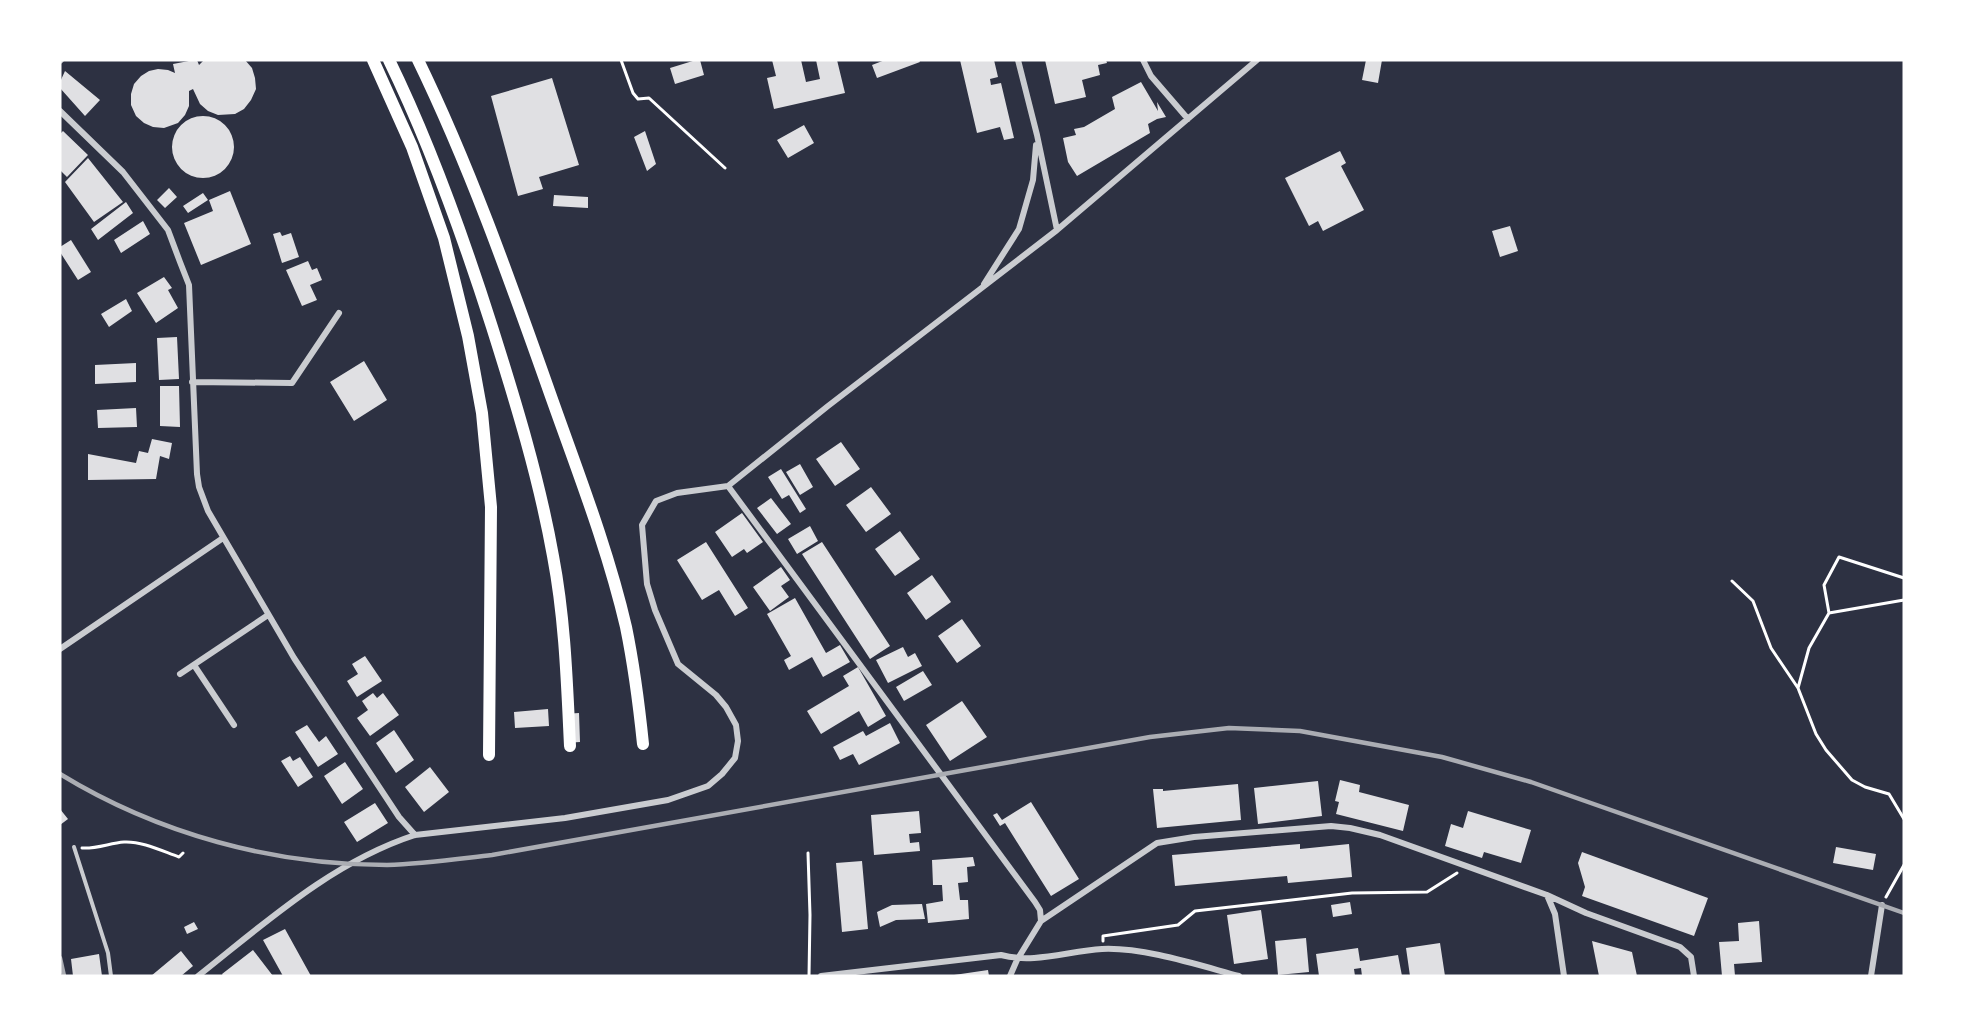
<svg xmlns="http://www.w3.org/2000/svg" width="1964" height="1036" font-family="Overpass,sans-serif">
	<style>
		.building { fill: #e0e0e3 }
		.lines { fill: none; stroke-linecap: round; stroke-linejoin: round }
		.path { stroke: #fff; stroke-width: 3 }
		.service { stroke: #caccd0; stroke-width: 4 }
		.minor { stroke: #caccd0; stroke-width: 6 }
		.motorway { stroke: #fff; stroke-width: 12 }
		.rail { stroke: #abadb3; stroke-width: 4.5 }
	</style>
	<rect width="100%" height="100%" fill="#2d3142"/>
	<!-- building -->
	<path class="building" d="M194,60H197L199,65L204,60H245L252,68L255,78L256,89L251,100L244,109L235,114L218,115L208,111L200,104L193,89L189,91V106L185,115L178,123L164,128L153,127L144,123L136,116L131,105V94L134,84L141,76L149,71L158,69L168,70L175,73L173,64Z
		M696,60H700L704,75L675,84L670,68Z
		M772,60H801L806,82L820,79L816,60H837L845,93L774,109L767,78L776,76Z
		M885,60H919L920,62L877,78L872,65Z
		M960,60H994L998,77L990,79L991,85L1001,83L1014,138L1004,140L1000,127L977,133Z
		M1045,60H1106L1107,63L1098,65L1100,75L1082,80L1086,97L1055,104Z
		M1366,60H1382L1378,83L1362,80Z
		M65,71L100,100L85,116L60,88V82Z
		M552,78L579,165L539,177L543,189L518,196L491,96Z
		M1141,82L1158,111L1157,102L1166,117L1157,119L1148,124L1150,133L1077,176L1068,162L1063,138L1076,135L1074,129L1084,127L1115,109L1112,97Z
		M172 147a31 31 0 1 1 62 0a31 31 0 1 1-62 0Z
		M804,125L814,143L788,158L777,140Z
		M63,131L88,155L67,177L60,170V134Z
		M645,131L656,164L647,171L634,137Z
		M1340,151L1346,163L1341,166L1364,210L1323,231L1318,221L1309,226L1285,178Z
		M88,158L123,202L94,222L65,182Z
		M169,188L177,197L165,208L157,200Z
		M230,191L251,244L201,265L184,223L213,211L209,200Z
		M203,193L208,200L188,213L183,206Z
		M554,195L588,197V208L553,206Z
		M126,202L133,213L98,240L91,229Z
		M143,221L150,234L121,253L114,240Z
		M1510,226L1518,251L1500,257L1492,231Z
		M280,232L282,236L291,233L299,257L282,263L273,234Z
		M71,240L91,272L78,280L60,252V247Z
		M308,261L312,270L317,268L322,280L310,285L317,300L302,306L286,270Z
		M164,277L172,288L168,290L178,308L156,323L137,293Z
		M126,299L132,311L109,327L101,314Z
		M177,337L179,379L159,380L157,338Z
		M364,361L387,400L354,421L330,382Z
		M136,363V382L95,384V365Z
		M160,386H179L180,427L160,426Z
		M136,408L137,427L98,428L97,410Z
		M152,439L172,443L169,459L160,456L156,479L88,480V454L136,463L139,451L148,453Z
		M841,442L860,469L835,486L816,459Z
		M800,464L813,487L800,495L786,472Z
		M781,469L806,509L800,513L789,495L782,499L768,477Z
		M871,487L891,514L866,532L846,505Z
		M771,498L791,524L777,534L757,508Z
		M742,513L763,542L747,553L744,549L732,557L715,532Z
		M810,526L818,541L797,554L788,539Z
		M900,531L920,559L895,576L875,549Z
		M706,542L748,608L735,616L719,590L702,600L677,560Z
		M822,542L890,646L870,659L802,554Z
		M781,567L790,580L781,586L789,597L770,611L753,587Z
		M932,575L951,602L926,620L907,593Z
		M795,598L826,653L840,645L850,662L823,677L812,657L789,670L784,660L791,656L767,614Z
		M962,619L981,646L957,663L938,636Z
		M903,647L908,657L915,653L922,666L888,683L876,660Z
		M365,656L382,681L357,697L347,681L358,674L352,664Z
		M858,667L886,716L868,727L859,711L821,734L807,711L849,686L843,676Z
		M923,671L932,685L904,701L896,687Z
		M373,693L377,698L383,693L399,715L370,736L357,718L368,710L362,701Z
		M962,701L987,737L950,761L926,725Z
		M548,709L549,726L515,728L514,712Z
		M579,713L580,742L565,743L563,714Z
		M890,723L900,743L859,765L853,754L840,760L833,747L863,731L866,736Z
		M307,725L319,742L326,736L338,754L318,767L295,732Z
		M394,730L414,760L396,773L376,743Z
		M290,756L293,761L300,757L313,777L298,787L281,761Z
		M345,762L363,789L342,804L324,776Z
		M430,767L449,792L424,812L405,787Z
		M1340,780L1360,785L1359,792L1409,805L1403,831L1336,814L1339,802L1335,801Z
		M1318,781L1322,816L1258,824L1254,788Z
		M1238,784L1241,820L1157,828L1153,789H1163V791Z
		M1031,802L1079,879L1051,896L1005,823L1000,826L993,815L997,813L1002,820Z
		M375,803L388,823L357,842L344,822Z
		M60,809L68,819L60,825Z
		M919,811L921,833L909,834L910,843L919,842L920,851L874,855L871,815Z
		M1468,811L1531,830L1521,863L1484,852L1482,858L1445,846L1451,824L1463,828Z
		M1300,844V849L1349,844L1352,877L1288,883L1287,876L1175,886L1172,855Z
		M1836,847L1876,854L1873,870L1833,863Z
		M1582,852L1708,898L1694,936L1582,896L1585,887L1578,863Z
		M973,857L975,866L967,867L968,882L958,883L960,900H968L969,919L928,923L926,904L943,901L942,885H933L932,860Z
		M862,861L868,929L842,932L836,863Z
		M1350,902L1352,914L1333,917L1331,905Z
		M922,904L925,919L896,920L880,927L877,912L892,905Z
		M1261,910L1268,959L1234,964L1227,915Z
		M1759,921L1762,962L1734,964L1735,976H1722L1719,942L1739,941L1738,923Z
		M194,922L198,929L187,934L184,927Z
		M285,929L311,976H283L263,940Z
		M1306,938L1309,972L1278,975L1275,941Z
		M1592,941L1632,952L1637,976H1599Z
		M1440,943L1445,976H1410L1406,948Z
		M1358,948L1360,961L1398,955L1402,976H1362L1361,968L1354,969L1355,976H1319L1316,954Z
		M253,950L273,976H223L222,974Z
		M181,951L193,966L181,976H151Z
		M99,954L102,976H73L71,959Z
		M988,970L989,976H955L954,975Z"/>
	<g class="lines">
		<!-- path -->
		<path class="path" d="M621,60L633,93L638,99L649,98L725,168
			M1904,578L1839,557L1824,585L1829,613L1904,600
			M1732,581L1753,601L1771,648L1798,688L1816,734L1826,750L1852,780L1865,787L1889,794L1904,819
			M1798,688L1809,648L1829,613
			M82,848C97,849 110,843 124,842C142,841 162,851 179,857L183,853
			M808,853L810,915L809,976
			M1886,897L1904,865
			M1103,941V936L1178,925L1195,911L1352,893L1427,892L1457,873"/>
		<!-- service -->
		<path class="service" d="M74,847L108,953L111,976"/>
		<!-- minor -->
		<path class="minor" d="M1018,60L1037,135L1057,230
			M1143,60L1151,76L1188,119
			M60,61L61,60
			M60,111L123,172L168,230L180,262L189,285L197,474L199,487L208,511L294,658L399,817L415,835
			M984,284L1019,229L1033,180L1036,145
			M192,382L292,383L339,313
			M728,486L1035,902L1040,910L1041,921L1017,960L1010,976
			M60,649L223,538
			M194,665L234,725
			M180,674L268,615
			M1547,895L1555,914L1564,976
			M1041,921L1157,843L1194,837L1331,826L1350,828L1380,835L1547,895L1586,913L1680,947L1691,957L1694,976
			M198,976C265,923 332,862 415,835L565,818L668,800L708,786L722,774L735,758L738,741L736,725L726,707L716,695L678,664L655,610L647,584L642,525L656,501L677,493L728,486L828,406L1057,230L1257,60
			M821,976L1001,955C1034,964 1068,951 1102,949C1143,947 1198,965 1239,976
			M1871,976L1882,905"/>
		<!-- motorway -->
		<path class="motorway" d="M373,60L412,147L444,238L468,336L482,413L491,507L489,755
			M389,60C431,146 463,236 492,327C516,403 539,478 553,556C565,619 567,683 570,746
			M418,60C469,165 508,275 547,385C575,465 607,545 626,627C634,666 639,705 643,744"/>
		<!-- rail -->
		<path class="rail" d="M60,774C158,834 273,865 387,865C422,864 457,859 492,855L1150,737L1229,728L1300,731L1442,757L1531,782L1904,913
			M60,958L64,976"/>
	</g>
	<!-- border -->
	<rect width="1964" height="1036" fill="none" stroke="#ffffff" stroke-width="123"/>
</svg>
